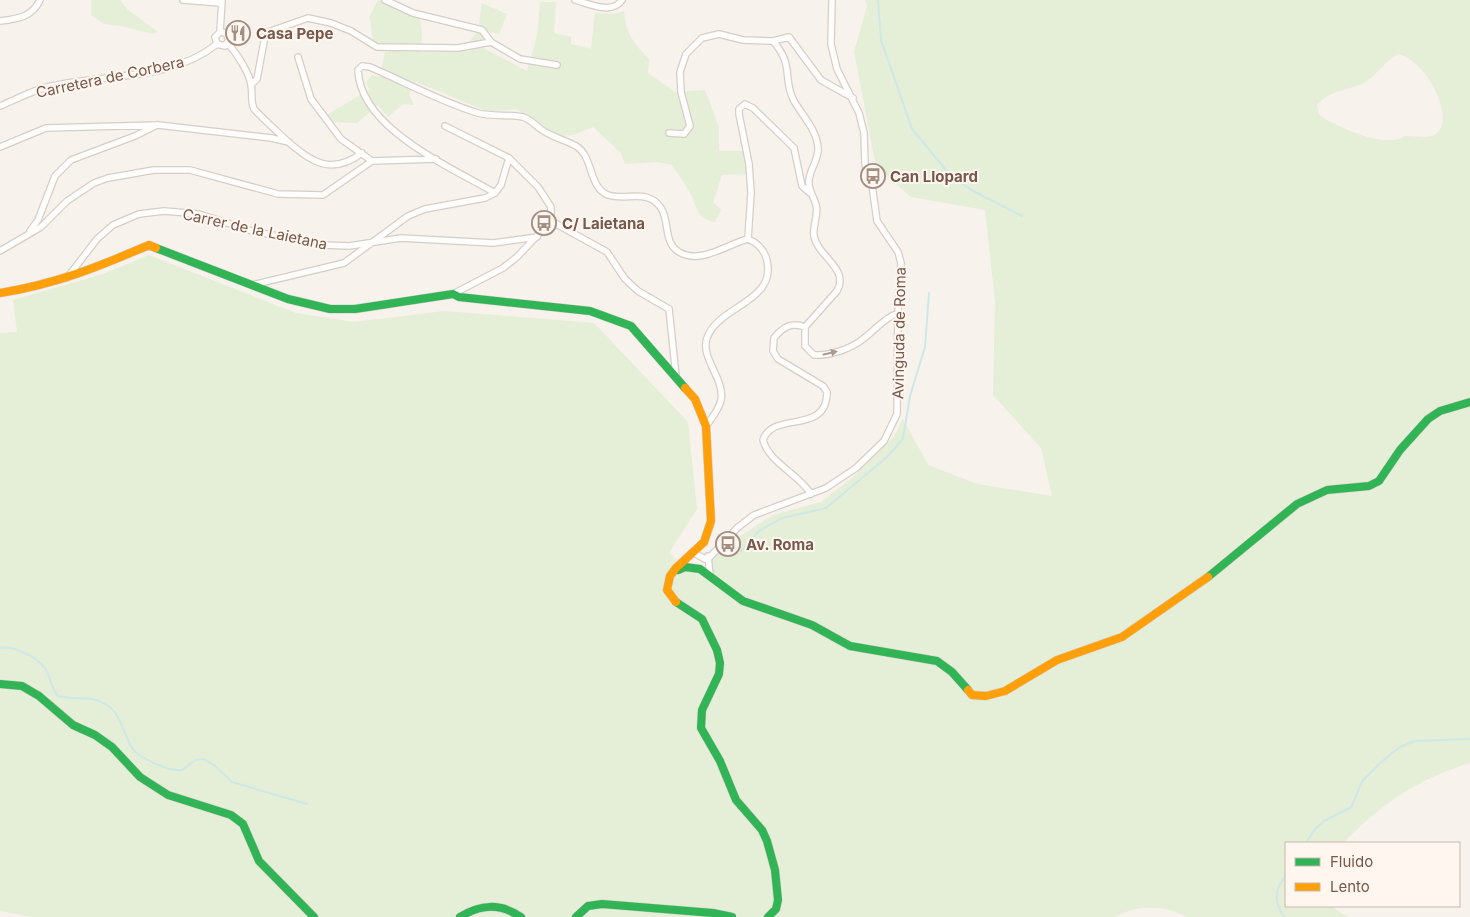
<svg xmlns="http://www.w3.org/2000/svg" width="1470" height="917" font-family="Inter,sans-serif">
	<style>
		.green { fill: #e5eed7; fill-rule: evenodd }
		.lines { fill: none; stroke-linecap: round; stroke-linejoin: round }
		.stream { stroke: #cee8e8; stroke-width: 2 }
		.street-casing { stroke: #d6cec8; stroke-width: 8 }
		.fast-casing { stroke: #d7cec8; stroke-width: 9 }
		.slow-casing { stroke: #d7cec8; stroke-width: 9 }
		.street { stroke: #fefdfc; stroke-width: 5.5 }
		.fast { stroke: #30b455; stroke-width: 8 }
		.slow { stroke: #ff9f0a; stroke-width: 8 }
		.oneway { fill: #ac9a92 }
		.labels { text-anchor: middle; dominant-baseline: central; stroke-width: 4; stroke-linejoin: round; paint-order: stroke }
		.poi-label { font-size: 15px; font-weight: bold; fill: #76584c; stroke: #fff7ef; text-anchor: start }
		.street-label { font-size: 15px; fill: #76584c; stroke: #fff7ef }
	</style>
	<rect width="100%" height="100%" fill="#f7f2ec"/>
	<!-- green -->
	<path class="green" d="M91,0H120L128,10L158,32L153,34L121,26L104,24L91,15Z
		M378,0L420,19L422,32L421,52L469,51L470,41L478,30L482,3L507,14L499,34L487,31L483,48L527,71L537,36L540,2H556L554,33L571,37V44L591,49L595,13L614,14L624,11C625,32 634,44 649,59L648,73L675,92L705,90L719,128V151H743L747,174L722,175L713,202L721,210L715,222C694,217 698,207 690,193C685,183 678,174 672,165L657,162L625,164L621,153L593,127L573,135L559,136L516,109L489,112L416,82L409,94L414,105L403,104L388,117L378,105L357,123L333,122L328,114L369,90L366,82L372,75L380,77L386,47L373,40C371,31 372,25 369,17Z
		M865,0H1470V763C1415,780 1383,803 1343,843H1286V906H1330L1348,917H1187C1164,905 1138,904 1116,917H32L0,911V333L17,332L13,300L103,274L149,255L296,313L354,322L444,311L594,323L688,422L697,509L669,553L689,571L698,572L731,542L773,515L821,502L853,477L894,437L903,419L928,465L977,484L1052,496L1041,448L993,395L995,302L985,210L911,197L876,166L854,52L867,6ZM1398,54C1421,57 1454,110 1439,131C1431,141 1415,135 1406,136C1402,137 1399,140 1395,140C1374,143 1337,127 1319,115L1317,105C1330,89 1349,91 1365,82C1378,74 1385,61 1398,54Z"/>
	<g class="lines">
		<!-- stream -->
		<path class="stream" d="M878,0L881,40L912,129L952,177L973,191L1022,216
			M741,551L759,531L782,518L826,508L887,457L903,439L910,396L925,347L929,293
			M0,648C13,645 37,657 45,668C50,677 51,688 58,696C76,701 91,694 107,705C122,715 123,735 133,749C139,758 170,772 182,770L195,760L203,759L214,765L232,782L307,804
			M1306,843L1315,829L1324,821L1351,807L1363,780L1379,764L1400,747L1415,741L1470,739
			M1284,917C1275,902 1273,890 1286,876"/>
		<defs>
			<path id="street" d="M183,0L220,3
				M385,0L413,13L482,30L491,42
				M575,0C590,4 612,15 622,0
				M0,21C18,19 32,17 40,0
				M220,32L222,0
				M773,41C795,66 782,79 794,101C802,115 817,130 818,148C819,159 810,169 809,180C808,191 814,196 816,205C819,215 812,226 814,236C817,256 850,269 837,291L805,327C791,322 783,327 774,338L773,351L778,359L823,386L827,392C827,436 773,410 763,440C769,463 799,474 811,494
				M217,44L225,46L229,40L226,33L220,32
				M217,44L215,37L220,32
				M228,44C236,52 250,74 251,85C253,95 250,100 254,109C264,120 276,130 287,141C312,162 331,176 362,153
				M298,57L311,99L341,139L372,161L436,159
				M251,85L257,79L265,36L268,32L308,18L331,23L351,31L377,47L458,48L491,42L520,59L557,65
				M0,106C15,100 31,91 47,87C103,73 170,82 217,44
				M445,126L509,158L538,187L551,207V221
				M669,133L684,134L690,126L681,92L680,72L686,54L702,38L719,34L743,40L773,41L789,37L821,80L853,98
				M0,147L46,128L158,125L271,138L289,142
				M495,193C451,167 360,129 358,70L362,66L370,67C405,82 441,102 478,113C492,117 509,114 523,117C530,119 536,126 542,130C552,137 565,140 576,146C594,157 588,187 608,195C626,201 648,188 661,208C670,222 663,242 679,252C701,265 727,244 748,239
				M551,221L607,252L625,279L638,291L669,309L676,376
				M30,231L38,220L55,176L71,160L135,136L157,125
				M0,251L41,227L67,201L94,183L108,178L154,170H190L278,194L323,195L372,161
				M67,278L97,239L113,225L139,214L164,211L199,214L252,231L323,245L349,246L401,238L493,243L537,237
				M252,285L344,263L408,216L425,209L485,198L495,193L501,185L509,158
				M453,294L503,268L517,257L551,221
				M805,327V346L814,355C829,356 851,349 863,339C875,330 884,318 898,313
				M706,426C711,419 719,410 721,400C725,379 700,358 707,338C718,305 780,302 766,257C763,249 756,242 748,239L751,193L749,164L739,114V109L745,104L753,108L794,148L802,186L810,193
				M694,553L705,559L709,558L737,528L754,515L826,488L856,468L884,441L897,414L898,313L901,263L898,252L877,221L872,185L865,165L864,133L859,113L837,69L831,44L832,0
				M708,556L710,576"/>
			<path id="fast" d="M156,248L288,299L330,309H355L453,294L459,297L590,311L631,326L685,388
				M678,570L685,567L700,569L743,601L812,625L850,646L937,661L952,672L968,690
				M1208,577L1297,504L1327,490L1369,486L1379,481L1400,450L1428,419L1440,411L1470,402
				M676,602L702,619L717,650L720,663L719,674L702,710L701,728L720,761L736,800L762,830L767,841L775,870L778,900L776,909L768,917
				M0,684L22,686L39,696L73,725L95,735L112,747L140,777L168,795L231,815L243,824L259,861L314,917
				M460,917C481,904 500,903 521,917
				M576,917L588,906L602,904L713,913L732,917"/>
			<path id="slow" d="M0,293C56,284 98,267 149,245L156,248
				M676,602L667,590L670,576L676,568L704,542L711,521L706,426L695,399L685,388
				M968,690L972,695L986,696L1005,691L1057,660L1122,637L1208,577"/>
		</defs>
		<!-- street casing -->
		<use href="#street" class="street-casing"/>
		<!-- fast casing -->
		<use href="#fast" class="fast-casing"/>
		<!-- slow casing -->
		<use href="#slow" class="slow-casing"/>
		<!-- street -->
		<use href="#street" class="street"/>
		<!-- fast -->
		<use href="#fast" class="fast"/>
		<!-- slow -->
		<use href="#slow" class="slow"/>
	</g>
	<!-- one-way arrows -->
	<defs><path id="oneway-solid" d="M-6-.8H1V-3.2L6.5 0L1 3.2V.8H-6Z" transform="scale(1.25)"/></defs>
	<use class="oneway" href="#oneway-solid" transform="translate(830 353) rotate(-13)"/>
	<!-- icons -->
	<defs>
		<symbol id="restaurant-ring" viewBox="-11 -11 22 22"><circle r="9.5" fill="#fff7ef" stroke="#a38e84" stroke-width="1.5"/><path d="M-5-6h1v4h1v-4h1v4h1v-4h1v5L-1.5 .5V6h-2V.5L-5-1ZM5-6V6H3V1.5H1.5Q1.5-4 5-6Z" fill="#a38e84"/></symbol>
		<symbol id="bus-ring" viewBox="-11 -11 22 22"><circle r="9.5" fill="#fff7ef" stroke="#a38e84" stroke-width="1.5"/><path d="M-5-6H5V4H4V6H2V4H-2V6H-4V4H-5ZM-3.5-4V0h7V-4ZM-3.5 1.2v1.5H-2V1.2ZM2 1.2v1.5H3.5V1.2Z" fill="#a38e84"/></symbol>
	</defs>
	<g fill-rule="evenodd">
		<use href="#restaurant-ring" x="224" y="19" width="28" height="28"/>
		<use href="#bus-ring" x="859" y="162" width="28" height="28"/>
		<use href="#bus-ring" x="530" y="209" width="28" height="28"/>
		<use href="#bus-ring" x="714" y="530" width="28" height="28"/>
	</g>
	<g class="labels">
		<!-- poi labels -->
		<g class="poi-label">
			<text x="256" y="33">Casa Pepe</text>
			<text x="890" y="176">Can Llopard</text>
			<text x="562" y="223">C/ Laietana</text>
			<text x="746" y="544">Av. Roma</text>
		</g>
		<!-- street labels -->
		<g class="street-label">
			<text transform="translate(110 77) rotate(-12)">Carretera de Corbera</text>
			<text transform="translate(255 229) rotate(12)">Carrer de la Laietana</text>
			<text transform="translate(899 333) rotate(-89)">Avinguda de Roma</text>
		</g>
	</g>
	<!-- legend -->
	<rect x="1285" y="842" width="175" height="65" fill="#fff7ef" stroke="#c8b7ae"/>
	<rect x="1295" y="858" width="25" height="8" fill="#30b455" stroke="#c8b7ae"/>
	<text x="1330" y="867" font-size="15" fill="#76584c">Fluido</text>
	<rect x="1295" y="883" width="25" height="8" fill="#ff9f0a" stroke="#c8b7ae"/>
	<text x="1330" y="892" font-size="15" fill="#76584c">Lento</text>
</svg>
